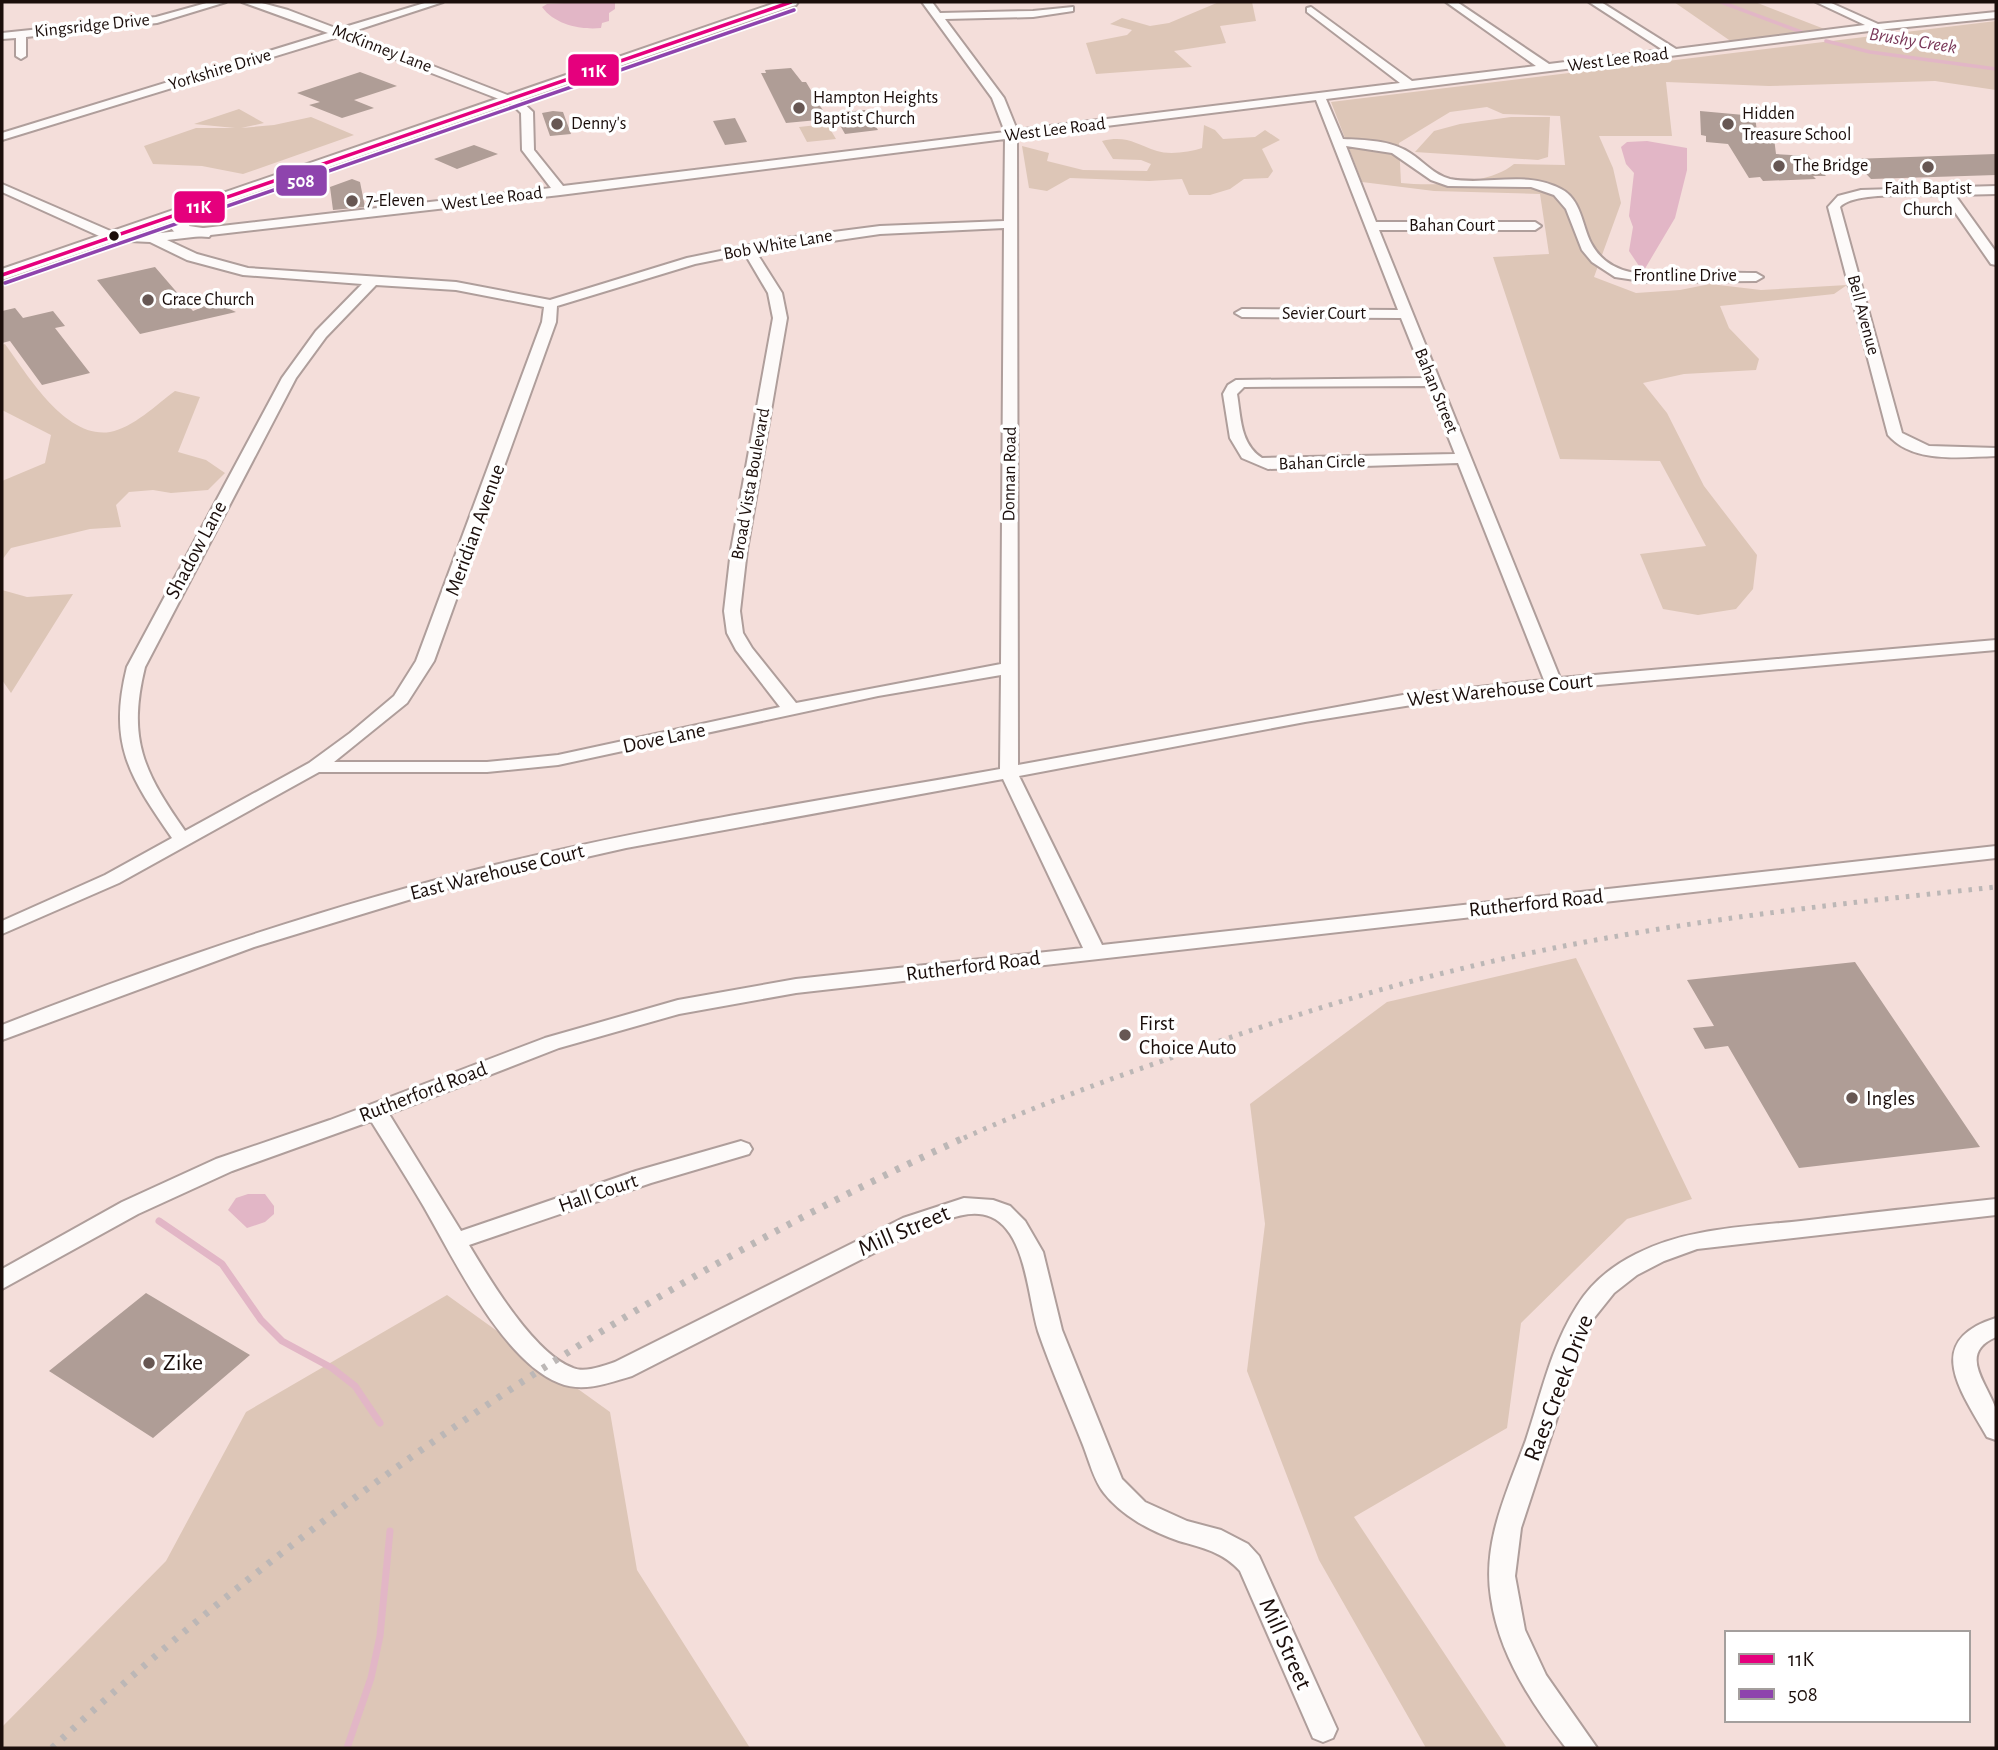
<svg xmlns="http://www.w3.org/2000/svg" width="1998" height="1750" font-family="'Alegreya Sans',sans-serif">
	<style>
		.green { fill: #ddc6b7; fill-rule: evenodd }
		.water { fill: #e2b6c6 }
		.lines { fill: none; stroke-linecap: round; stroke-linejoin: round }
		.stream-far1 { stroke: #e2b6c6; stroke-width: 3.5 }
		.stream { stroke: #e2b6c6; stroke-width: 7 }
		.building { fill: #af9d96 }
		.minor-casing { stroke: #af9e9b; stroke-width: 4 }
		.major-casing { stroke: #af9e9b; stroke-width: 4 }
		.minor { fill: #fdfaf9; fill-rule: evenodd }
		.major { fill: #fdfaf9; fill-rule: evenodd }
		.rail-far1 { stroke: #bcb7b6; stroke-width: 5; stroke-dasharray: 3.5 7; stroke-linecap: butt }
		.rail { stroke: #bcb7b6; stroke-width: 7; stroke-dasharray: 4.5 9; stroke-linecap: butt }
		.bus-1-casing { stroke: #fff; stroke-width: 7 }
		.bus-2-casing { stroke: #fff; stroke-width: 7 }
		.bus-1 { stroke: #e5007d; stroke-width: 3.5 }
		.bus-2 { stroke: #8e44ad; stroke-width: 3.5 }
		.poi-dot { fill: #675753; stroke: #fff; stroke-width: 2.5 }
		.bus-dot { fill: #1b0e0b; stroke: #fff; stroke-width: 2.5 }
		.labels { text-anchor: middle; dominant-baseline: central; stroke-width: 7; stroke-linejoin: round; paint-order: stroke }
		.far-street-label { font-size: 18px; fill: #1b0e0b; stroke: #fff }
		.far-poi-label { font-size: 18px; fill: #1b0e0b; stroke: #fff; text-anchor: start }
		.far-water-label { font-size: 19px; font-style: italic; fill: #7b3a5a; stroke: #fff }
		.street-label { font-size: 21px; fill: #1b0e0b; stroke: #fff }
		.poi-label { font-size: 21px; fill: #1b0e0b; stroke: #fff; text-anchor: start }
		.near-street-label { font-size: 24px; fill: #1b0e0b; stroke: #fff }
		.near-poi-label { font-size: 24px; fill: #1b0e0b; stroke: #fff; text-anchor: start }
		.line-badge { stroke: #fff; stroke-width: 2.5 }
		.badge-label { font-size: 19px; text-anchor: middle; font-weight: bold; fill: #fff }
	</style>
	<rect width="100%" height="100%" fill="#f4deda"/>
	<!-- green -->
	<path class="green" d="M1219,2H1252L1256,21L1220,26L1226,43L1174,51L1192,67L1096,74L1086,43L1127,35L1132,30L1110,24L1122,18L1150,26L1169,23Z
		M1674,2H1755L1827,30L1732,42Z
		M1996,21V90L1935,81L1769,86L1666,82L1672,136H1599L1613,168L1621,203L1594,277L1636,293L1680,290L1710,284L1761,290L1847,285L1834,294L1720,306L1729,328L1759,359L1756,370L1684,374L1643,383L1667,413L1704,486L1757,555L1753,589L1736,609L1698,615L1663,609L1640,554L1706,546L1660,461L1560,459L1493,257L1549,254L1540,194L1434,191L1362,182L1331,102ZM1487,107L1503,114L1560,116L1565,165L1514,164C1489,185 1432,186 1401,183L1399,143L1450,112Z
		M239,109L264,123L241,128L274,125L311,117L354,135L243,174L202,166L153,164L144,146L196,128H235L194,124Z
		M1511,117H1550L1548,157L1538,160L1415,152L1434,131L1460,124Z
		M827,124L836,139L807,142L799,127Z
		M1204,125L1215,130L1223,139L1255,137L1265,130L1280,140L1262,149L1273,171L1268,178L1244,179L1230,189L1210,195H1189L1182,179L1149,181L1070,178L1047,191L1029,188L1022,146L1049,153L1047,161L1083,170L1147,171L1151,164L1141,160L1113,159L1102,141C1127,135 1135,144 1157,151C1169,155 1190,152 1202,148Z
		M5,344C27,374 65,439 110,432C133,428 157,404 175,391L200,397L178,452L206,460L225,473L208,490L171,493L153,490L129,492L116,505L121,527L90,529L11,548L2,560V481L45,463L51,435L2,410V345Z
		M2,590L27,597L73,594L11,693L2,680Z
		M1576,958L1692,1199L1627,1219L1521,1323L1507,1428L1354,1517L1507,1748H1426L1319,1560L1247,1371L1265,1224L1250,1104L1387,1002Z
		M447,1295L610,1412L637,1570L750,1748H2V1727L166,1561L246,1412Z"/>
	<!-- water -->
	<path class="water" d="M582,2H615V9L609,13V21L602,23L601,28C581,30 555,25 542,7L547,4Z
		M1647,141L1687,148V170L1675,218L1643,272L1629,251L1633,227L1629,216L1634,173L1626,164L1621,147L1627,142Z
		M248,1194H265L274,1206V1214L265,1222L247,1228L228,1210L236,1198Z"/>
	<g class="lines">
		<!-- stream-far1 -->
		<path class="stream-far1" d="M1721,2L1804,33
			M1826,41L1870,52L1996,69"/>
		<!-- stream -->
		<path class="stream" d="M159,1221L222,1264L261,1320L282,1341L332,1368L355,1386L380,1423
			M347,1748L371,1678L380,1636L390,1531"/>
	</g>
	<!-- building -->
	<path class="building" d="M791,68L802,82H806L828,119L786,123L761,73H766L765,70Z
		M360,72L397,86L354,100L374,108L342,118L309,105L320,102L297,93Z
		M865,110L878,130L845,134L833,113Z
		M553,111L563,112L571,134L550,136L542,113Z
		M1700,111L1755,116L1757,132H1760V137L1774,138L1776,154L1808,156L1826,176H1813L1816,179L1763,181L1760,177L1749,178L1728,144L1706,142V136L1701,135Z
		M735,118L747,142L725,145L713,121Z
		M474,145L498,154L457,169L434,159Z
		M1996,154V175L1871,179L1852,159Z
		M352,179L360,182L365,207L333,210L330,187Z
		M155,267L193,311L214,302L236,312L140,334L97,280Z
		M15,308L23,318L53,311L65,326L55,328L90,373L42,385L10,341L2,343V311Z
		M1855,962L1980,1147L1799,1168L1728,1046L1705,1049L1693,1028L1714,1026L1687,980Z
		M146,1293L250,1355L153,1438L49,1371Z"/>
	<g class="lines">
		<defs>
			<path id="minor" d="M210,2H226L157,23L26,37V56L21,59L16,56V38L2,39V33L156,17Z
				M242,2H258L288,10L338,29L428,2H443L348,33L520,100L533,112L534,150L563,186L1005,132L992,98L922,2H932L940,13L1033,11L1073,7V11L1033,17L945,19L1004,98L1017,130L1400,83L1307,12V8L1311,7L1412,81L1536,66L1446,2H1457L1549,64L1663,50L1589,2H1601L1676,49L1865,25L1816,2H1829L1878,24L1996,12V18L1877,30L1326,99L1343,139C1365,140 1391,140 1410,153C1423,161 1434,175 1450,179C1487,186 1525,170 1561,189C1581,199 1582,225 1591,243C1612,283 1660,274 1697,273C1717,272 1736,273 1756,273L1763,277L1756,281L1648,282L1615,277L1592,262L1582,250L1566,209L1554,195L1531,187L1448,186L1431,180L1392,153L1346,146L1376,222H1535L1541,226L1535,230H1379L1560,678L1996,640V650L1462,697L1305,722L1019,776L1102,945L1996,846V858L796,993L679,1014L559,1048L389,1114L461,1231L636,1171L741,1141L749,1144L752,1149L749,1154L651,1183L469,1245C490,1280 534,1354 573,1368C585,1373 603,1366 615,1362L903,1218L964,1198L993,1200L1010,1206L1025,1221L1043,1252L1062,1330L1122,1479L1145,1502L1187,1521L1221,1530L1248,1544L1259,1556L1337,1729L1333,1738L1323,1742L1313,1738L1240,1571C1223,1552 1203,1548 1179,1541C1152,1532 1122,1516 1104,1493C1094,1481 1089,1460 1083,1445C1068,1407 1051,1369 1038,1331C1028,1298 1026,1232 991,1217C968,1207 940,1223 919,1230L632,1376C608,1383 583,1393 559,1383C502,1360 454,1259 424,1207C407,1178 389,1150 371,1121L232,1171L138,1214L2,1289V1269L122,1202L216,1159L330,1120L545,1038L678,1000L796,979L1083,948L1003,779L626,848L441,890L254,947L2,1040V1025C163,962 327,906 495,865C661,824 832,799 1000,769L1001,675L878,696L558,765L487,772H319L119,883L2,934V921L105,875L172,838C129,776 108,744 127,667L282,378L316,331L362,284L243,275L187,260L150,242L108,240L2,192V184L115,233L152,234L551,188L522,150L521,113L512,104L338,37L2,140V133L328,33ZM1316,100L1398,310L1242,309L1235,313L1242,317L1401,318L1425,378L1236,380L1228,385L1223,394L1230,438L1242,458L1268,469L1458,463L1544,680L1403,695L1018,765L1017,137ZM1005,139L1004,221L880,226L779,239L687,258L550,300L456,282L248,268L197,254L167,240L560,195ZM1004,228L1001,664L796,703L752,648L743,633L740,611L747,550L787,318L782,293L756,252L880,234ZM745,254L768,293L773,318L731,550L724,611L727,633L736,650L780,707L558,755L487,762H334L407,703L434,661L556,322L557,306L695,264ZM376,285L456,290L544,307L542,322L416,661L394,696L350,733L309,763L185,831C144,772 127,740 145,667L296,378L326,337ZM1428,386L1455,454L1262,458C1240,444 1241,417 1237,394L1244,387Z
				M1996,186V194L1955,195L1996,252V265L1991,264L1943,195C1920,196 1854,191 1840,207L1902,433L1929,446L1996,448V456C1962,457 1913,464 1888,435L1828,207L1838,196L1861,190Z
				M1996,1199V1215L1697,1249L1664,1261L1637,1275L1614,1293L1594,1318L1574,1366L1521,1528L1515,1576L1525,1630L1546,1675L1597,1748H1566C1532,1704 1499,1655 1491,1598C1482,1542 1507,1492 1526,1440C1541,1395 1551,1347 1577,1306C1591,1283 1612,1266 1636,1254C1687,1228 1745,1227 1801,1221C1866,1213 1931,1206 1996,1199Z
				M1996,1318V1337C1958,1353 1986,1382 1995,1407C1998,1416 1996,1431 1996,1440L1987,1437C1961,1391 1922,1341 1996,1318Z"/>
			<path id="major" d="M778,2H798L796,5L194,214L189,226L209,229L212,233L209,237L177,235L171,228L174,221L2,280V269Z"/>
		</defs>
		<!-- minor casing -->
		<use href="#minor" class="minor-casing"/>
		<!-- major casing -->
		<use href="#major" class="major-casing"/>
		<!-- minor -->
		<use href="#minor" class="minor"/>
		<!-- major -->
		<use href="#major" class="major"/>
		<!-- rail-far1 -->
		<path class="rail-far1" d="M964,1138C1028,1109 1094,1085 1159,1062C1257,1028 1355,994 1456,970C1633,926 1815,906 1996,887"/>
		<!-- rail -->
		<path class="rail" d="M52,1748C321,1499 635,1288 968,1136"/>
		<defs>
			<path id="bus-1" d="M2,275L791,2"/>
			<path id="bus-2" d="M5,283L794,10"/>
		</defs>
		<!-- bus-1 casing -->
		<use href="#bus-1" class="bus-1-casing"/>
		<!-- bus-2 casing -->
		<use href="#bus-2" class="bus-2-casing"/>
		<!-- bus-1 -->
		<use href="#bus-1" class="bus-1"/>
		<!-- bus-2 -->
		<use href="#bus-2" class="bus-2"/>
	</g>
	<!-- markers -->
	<g class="poi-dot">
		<circle cx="799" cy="108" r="7"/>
		<circle cx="557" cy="124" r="7"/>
		<circle cx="1728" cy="124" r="7"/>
		<circle cx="1779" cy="166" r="7"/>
		<circle cx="1928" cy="167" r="7"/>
		<circle cx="352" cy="201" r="7"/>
		<circle cx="148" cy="300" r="7"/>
		<circle cx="1125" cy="1035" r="7"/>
		<circle cx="1852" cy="1098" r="7"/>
		<circle cx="149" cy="1363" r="7"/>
	</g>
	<circle class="bus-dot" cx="114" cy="236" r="6"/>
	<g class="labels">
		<!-- far-street labels -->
		<g class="far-street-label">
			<text transform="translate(92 26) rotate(-6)">Kingsridge Drive</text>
			<text transform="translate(382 49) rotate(21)">McKinney Lane</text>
			<text transform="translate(1618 60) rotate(-7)">West Lee Road</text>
			<text transform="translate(220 70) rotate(-17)">Yorkshire Drive</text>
			<text transform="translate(1055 130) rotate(-7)">West Lee Road</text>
			<text transform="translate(492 199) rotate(-7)">West Lee Road</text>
			<text x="1452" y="226">Bahan Court</text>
			<text transform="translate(778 245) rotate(-10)">Bob White Lane</text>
			<text x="1685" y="276">Frontline Drive</text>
			<text x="1324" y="314">Sevier Court</text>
			<text transform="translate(1863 315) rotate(75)">Bell Avenue</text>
			<text transform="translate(1436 391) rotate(68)">Bahan Street</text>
			<text transform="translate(1322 463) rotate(-2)">Bahan Circle</text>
			<text transform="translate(1010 474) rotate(-89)">Donnan Road</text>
			<text transform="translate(751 484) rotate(-80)">Broad Vista Boulevard</text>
		</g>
		<!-- far-poi labels -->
		<g class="far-poi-label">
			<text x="813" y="98">Hampton Heights<tspan x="813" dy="21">Baptist Church</tspan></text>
			<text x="1742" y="114">Hidden<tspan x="1742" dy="21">Treasure School</tspan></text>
			<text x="571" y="124">Denny's</text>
			<text x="1793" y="166">The Bridge</text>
			<text x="1928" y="189" text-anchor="middle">Faith Baptist<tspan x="1928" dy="21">Church</tspan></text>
			<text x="366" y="201">7-Eleven</text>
			<text x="162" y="300">Grace Church</text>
		</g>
		<!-- far-water labels -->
		<g class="far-water-label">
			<text transform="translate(1913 41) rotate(9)">Brushy Creek</text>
		</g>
		<!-- street labels -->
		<g class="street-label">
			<text transform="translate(475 530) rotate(-70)">Meridian Avenue</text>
			<text transform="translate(196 550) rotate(-62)">Shadow Lane</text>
			<text transform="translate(1500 690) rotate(-6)">West Warehouse Court</text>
			<text transform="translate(664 738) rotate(-12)">Dove Lane</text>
			<text transform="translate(497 872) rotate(-14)">East Warehouse Court</text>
			<text transform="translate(1536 903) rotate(-6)">Rutherford Road</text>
			<text transform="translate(973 966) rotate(-7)">Rutherford Road</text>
			<text transform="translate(423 1092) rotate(-21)">Rutherford Road</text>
			<text transform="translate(598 1193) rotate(-19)">Hall Court</text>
		</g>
		<!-- poi labels -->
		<g class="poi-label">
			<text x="1139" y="1023">First<tspan x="1139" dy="24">Choice Auto</tspan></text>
			<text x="1866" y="1098">Ingles</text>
		</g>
		<!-- near-street labels -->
		<g class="near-street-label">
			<text transform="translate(904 1231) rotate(-23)">Mill Street</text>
			<text transform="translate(1559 1388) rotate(-69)">Raes Creek Drive</text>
			<text transform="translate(1285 1644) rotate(66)">Mill Street</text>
		</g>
		<!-- near-poi labels -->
		<g class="near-poi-label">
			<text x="163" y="1363">Zike</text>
		</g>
	</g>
	<g class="line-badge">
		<rect x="567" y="53" width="53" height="34" rx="7" fill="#e5007d"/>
		<rect x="275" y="164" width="53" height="33" rx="7" fill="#8e44ad"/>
		<rect x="173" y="190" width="53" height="34" rx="7" fill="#e5007d"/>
	</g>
	<g class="badge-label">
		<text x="594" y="77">11K</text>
		<text x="301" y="187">508</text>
		<text x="199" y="213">11K</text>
	</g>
	<!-- border -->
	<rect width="1998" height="1750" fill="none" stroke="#1b0e0b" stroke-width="7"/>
	<!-- legend -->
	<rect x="1725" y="1631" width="245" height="91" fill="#ffffff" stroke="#a49f9d" stroke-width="2"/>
	<rect x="1739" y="1654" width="35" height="10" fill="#e5007d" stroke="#a49f9d" stroke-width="2"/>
	<text x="1788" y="1666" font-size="21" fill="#1b0e0b">11K</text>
	<rect x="1739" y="1689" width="35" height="10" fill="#8e44ad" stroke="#a49f9d" stroke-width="2"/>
	<text x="1788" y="1701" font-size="21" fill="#1b0e0b">508</text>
</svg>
